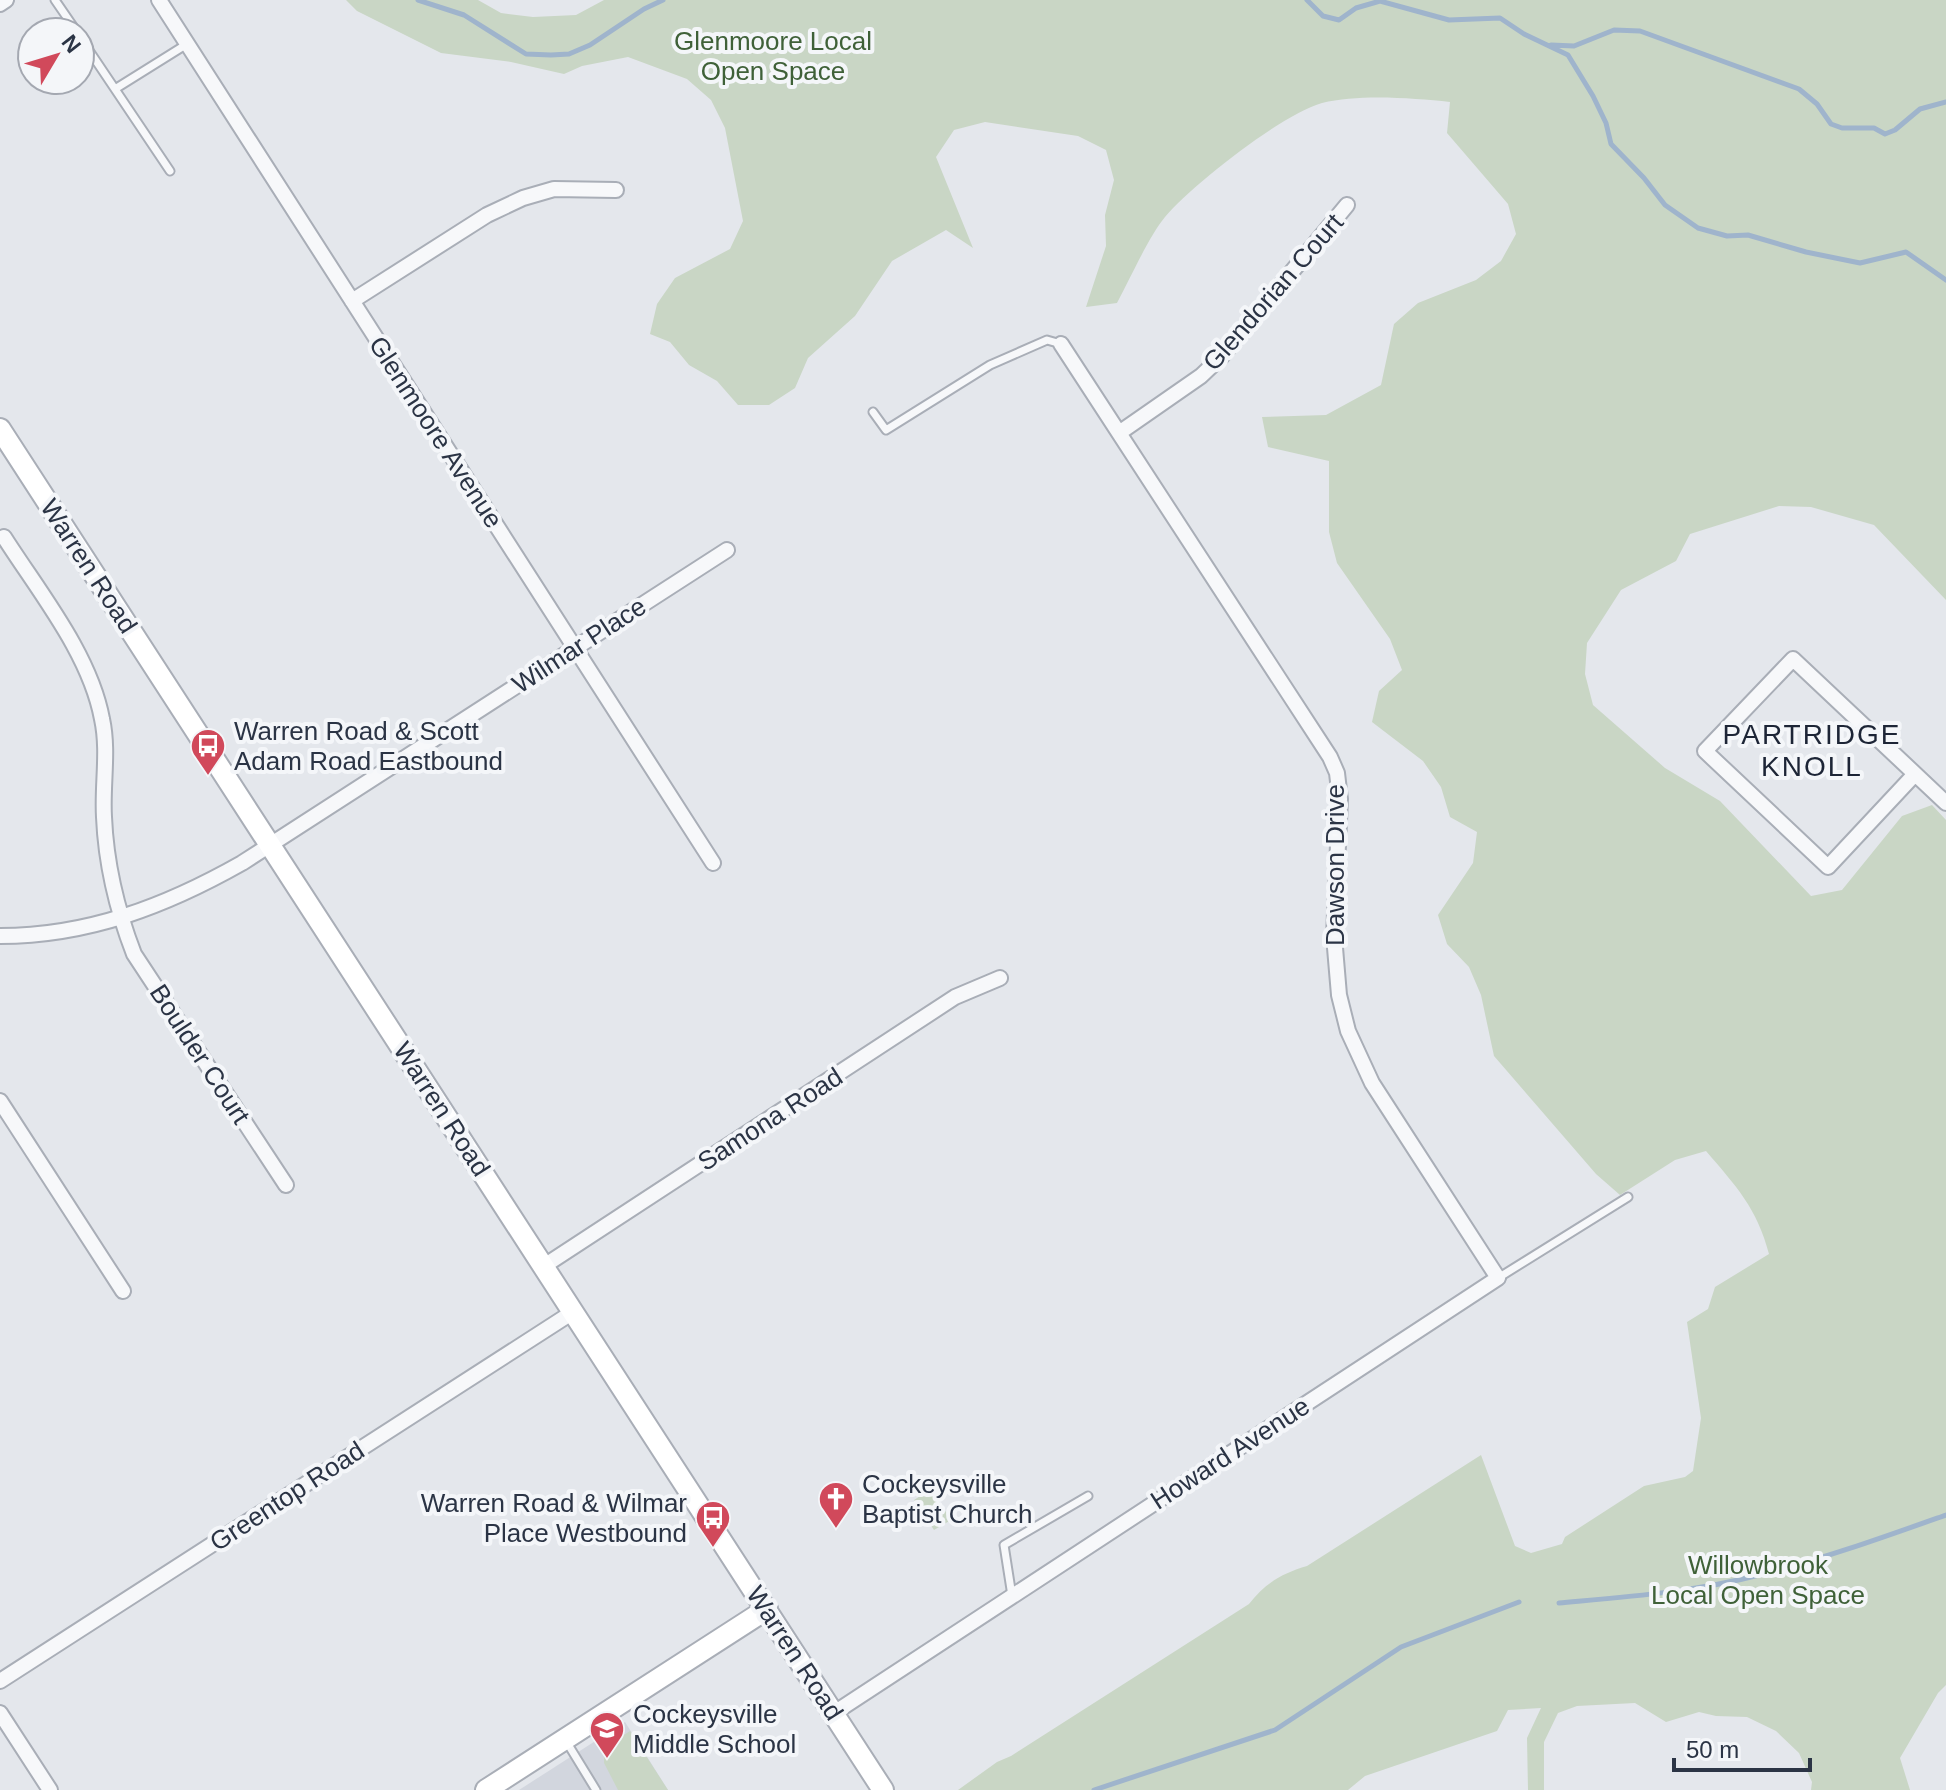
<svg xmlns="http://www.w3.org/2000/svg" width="1946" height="1790" font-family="Helvetica,sans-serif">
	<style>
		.built { fill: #d2d6de }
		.green { fill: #c9d6c5 }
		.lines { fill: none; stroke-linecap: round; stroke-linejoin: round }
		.stream { stroke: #9fb4cc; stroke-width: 5 }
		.lane-casing { stroke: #a9aeb7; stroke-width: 11 }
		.street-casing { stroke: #a9aeb7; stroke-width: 18 }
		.secondary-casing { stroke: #a9aeb7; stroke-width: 24 }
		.lane { stroke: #f7f8fa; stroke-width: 7 }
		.street { stroke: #f7f8fa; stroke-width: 14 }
		.secondary { stroke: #fff; stroke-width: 20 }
		.labels { text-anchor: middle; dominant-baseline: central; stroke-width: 8; stroke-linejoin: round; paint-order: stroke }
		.park-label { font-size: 26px; fill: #3f6138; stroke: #f4f6f9 }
		.street-label { font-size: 26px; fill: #2b3445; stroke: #f4f6f9 }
		.poi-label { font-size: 26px; fill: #2b3445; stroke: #f4f6f9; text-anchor: start }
		.neighbourhood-label { font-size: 28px; letter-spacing: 2px; fill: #1d2536; stroke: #f4f6f9 }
	</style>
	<rect width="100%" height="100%" fill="#e4e7ec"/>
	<!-- built -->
	<path class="built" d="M625,1722L668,1790H519Z"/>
	<!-- green -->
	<path class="green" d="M346,0H478L501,13L533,17L576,15L604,0H1946V600L1874,525L1811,507L1779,506L1690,534L1676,561L1621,590L1587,643L1585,674L1593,705L1665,768L1720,801L1811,896L1842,890L1902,816L1932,805L1946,820V1685L1938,1693L1900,1758L1910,1790H1811L1812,1782L1799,1753L1776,1731L1747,1717L1716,1716L1699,1712L1666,1722L1635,1703L1577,1706L1558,1713L1544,1742V1790H1528L1527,1738L1541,1708L1508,1710L1497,1731L1365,1776L1348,1790H958L997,1762L1011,1756L1249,1604C1265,1583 1283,1573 1307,1566L1481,1455L1515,1546L1531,1553L1562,1544L1565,1537L1644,1486L1685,1477L1693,1471L1701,1418L1687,1322L1708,1309L1715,1287L1769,1254C1757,1208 1736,1186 1706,1151L1675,1160L1620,1195L1596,1174L1494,1056L1481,995L1469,967L1447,944L1438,915L1473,863L1477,832L1450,817L1441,787L1423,761L1372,722L1379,691L1402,670L1390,639L1337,563L1329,532V461L1268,447L1262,417L1326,415L1381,385L1394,324L1418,303L1476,280L1501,261L1516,234L1508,204L1447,133L1450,102C1412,98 1359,94 1322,103C1282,114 1192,185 1165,217C1149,236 1130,279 1117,303L1086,307L1106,246L1105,215L1114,180L1106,150L1078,136L985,122L954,130L936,157L973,248L946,230L892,261L855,316L808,358L795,388L769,405H738L717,381L689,365L670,342L650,334L657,304L675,278L730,249L743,221L725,128L711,100L687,79L628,57L582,66L564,74L511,62L441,53L357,11Z
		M931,1489L951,1520L934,1530L914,1500Z
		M630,1731L668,1790H618L604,1763V1748Z"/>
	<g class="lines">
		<!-- stream -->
		<path class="stream" d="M418,0L464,15L526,54L551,55L569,54L590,45L644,9L663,0
			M1307,0L1323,16L1339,20L1356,8L1380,1L1449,20L1500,18L1524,34L1568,55L1593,96L1606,123L1611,144L1644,178L1665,205L1698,228L1727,236L1748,235L1806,252L1860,263L1906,252L1946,280
			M1551,45L1574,46L1614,30L1640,31L1799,89L1817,104L1831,124L1842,128H1874L1885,134L1895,130L1920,109L1946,102
			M1559,1603C1625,1597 1695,1592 1759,1575C1823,1559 1884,1537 1946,1515
			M1094,1790L1275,1730L1401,1647L1519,1602"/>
		<defs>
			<path id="lane" d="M55,0L77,32
				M80,37L170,171
				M115,89L187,44
				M873,412L886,430L990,365L1047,340L1061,344
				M1498,1278L1628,1197
				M1012,1596L1004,1545L1088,1496
				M566,1741L596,1790"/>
			<path id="street" d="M159,0L713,863
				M0,4L6,0
				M352,301L487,215L523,198L554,189L616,190
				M1119,433L1201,376L1222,356L1347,205
				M4,537C39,592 90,654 102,719C109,751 102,785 104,817C106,864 117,910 134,954L286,1185
				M1915,774L1828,867L1705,751L1793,659L1946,803
				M0,936C88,936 166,906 242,863L727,550
				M0,1101L123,1291
				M544,1266L955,997L1000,978
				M0,1681L573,1312
				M0,1713L50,1790
				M834,1713L1498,1278L1372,1083L1348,1031L1339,995L1334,936L1340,799L1337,773L1330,757L1061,344"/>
			<path id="secondary" d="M0,429L883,1790
				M486,1790L767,1609"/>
		</defs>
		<!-- lane casing -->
		<use href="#lane" class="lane-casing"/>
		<!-- street casing -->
		<use href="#street" class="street-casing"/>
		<!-- secondary casing -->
		<use href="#secondary" class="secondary-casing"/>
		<!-- lane -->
		<use href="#lane" class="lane"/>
		<!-- street -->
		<use href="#street" class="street"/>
		<!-- secondary -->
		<use href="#secondary" class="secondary"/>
	</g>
	<!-- icons -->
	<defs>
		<symbol id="bus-pin" viewBox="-11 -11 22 30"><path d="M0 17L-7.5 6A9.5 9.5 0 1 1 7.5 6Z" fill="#d1495b" stroke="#f4f6f9"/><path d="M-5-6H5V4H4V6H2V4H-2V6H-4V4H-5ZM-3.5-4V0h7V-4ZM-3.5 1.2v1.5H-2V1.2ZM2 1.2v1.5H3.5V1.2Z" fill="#fff"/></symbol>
		<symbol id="church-pin" viewBox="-11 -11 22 30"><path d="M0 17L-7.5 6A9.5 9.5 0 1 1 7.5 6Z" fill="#d1495b" stroke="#f4f6f9"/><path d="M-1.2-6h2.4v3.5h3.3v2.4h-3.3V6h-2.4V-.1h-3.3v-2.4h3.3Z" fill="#fff"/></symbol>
		<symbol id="school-pin" viewBox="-11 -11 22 30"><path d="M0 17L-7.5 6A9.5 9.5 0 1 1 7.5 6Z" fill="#d1495b" stroke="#f4f6f9"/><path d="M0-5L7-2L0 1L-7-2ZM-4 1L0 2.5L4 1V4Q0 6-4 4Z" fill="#fff"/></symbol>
	</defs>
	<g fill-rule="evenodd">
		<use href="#bus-pin" x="188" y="726" width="40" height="54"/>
		<use href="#church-pin" x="816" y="1479" width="40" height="54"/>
		<use href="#bus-pin" x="693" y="1498" width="40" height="54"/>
		<use href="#school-pin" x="587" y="1709" width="40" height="54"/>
	</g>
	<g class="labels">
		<!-- park labels -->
		<g class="park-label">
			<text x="773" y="41">Glenmoore Local<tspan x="773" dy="30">Open Space</tspan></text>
			<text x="1758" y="1565">Willowbrook<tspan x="1758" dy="30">Local Open Space</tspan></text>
		</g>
		<!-- street labels -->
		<g class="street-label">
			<text transform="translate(1273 292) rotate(-49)">Glendorian Court</text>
			<text transform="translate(436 432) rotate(57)">Glenmoore Avenue</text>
			<text transform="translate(89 566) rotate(57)">Warren Road</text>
			<text transform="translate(579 645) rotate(-33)">Wilmar Place</text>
			<text transform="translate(1335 865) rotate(-90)">Dawson Drive</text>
			<text transform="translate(200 1054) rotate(57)">Boulder Court</text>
			<text transform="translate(442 1109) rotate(57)">Warren Road</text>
			<text transform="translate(770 1119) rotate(-33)">Samona Road</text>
			<text transform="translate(1230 1453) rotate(-33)">Howard Avenue</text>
			<text transform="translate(287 1496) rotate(-33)">Greentop Road</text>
			<text transform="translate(795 1653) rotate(57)">Warren Road</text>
		</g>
		<!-- poi labels -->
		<g class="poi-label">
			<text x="234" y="731">Warren Road &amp; Scott<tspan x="234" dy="30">Adam Road Eastbound</tspan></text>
			<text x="862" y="1484">Cockeysville<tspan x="862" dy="30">Baptist Church</tspan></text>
			<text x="687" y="1503" text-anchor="end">Warren Road &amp; Wilmar<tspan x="687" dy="30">Place Westbound</tspan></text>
			<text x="633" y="1714">Cockeysville<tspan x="633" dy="30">Middle School</tspan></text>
		</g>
		<!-- neighbourhood labels -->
		<g class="neighbourhood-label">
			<text x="1812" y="734">PARTRIDGE<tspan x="1812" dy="32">KNOLL</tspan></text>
		</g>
	</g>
	<!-- north arrow -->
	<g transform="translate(56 56) rotate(52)"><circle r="38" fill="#f4f6f9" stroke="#a4a8b1" stroke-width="2"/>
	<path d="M0-6L14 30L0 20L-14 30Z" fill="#d1495b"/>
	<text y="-12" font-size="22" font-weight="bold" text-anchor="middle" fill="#2b3445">N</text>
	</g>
	<!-- scale -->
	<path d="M1674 1758v12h136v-12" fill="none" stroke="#2b3445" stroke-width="4"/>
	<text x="1686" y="1758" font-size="24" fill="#2b3445" stroke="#f4f6f9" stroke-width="6" paint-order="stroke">50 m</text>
</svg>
